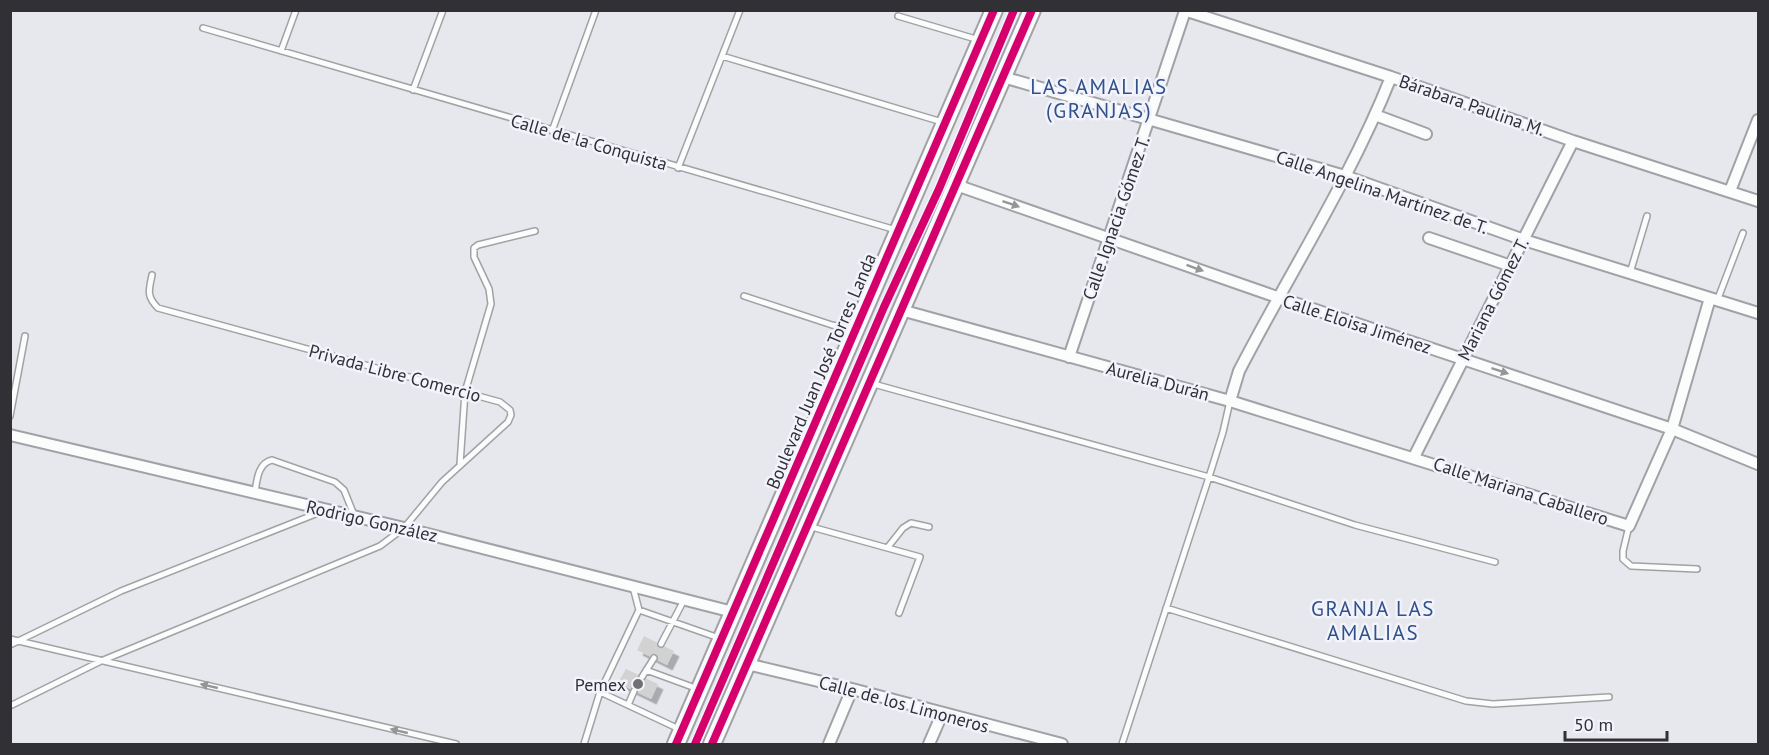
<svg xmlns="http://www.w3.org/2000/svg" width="1769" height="755" font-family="'PT Sans',sans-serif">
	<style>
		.building { fill: #d3d2d3; filter: url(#shadow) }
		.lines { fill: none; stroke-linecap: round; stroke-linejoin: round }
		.service-casing { stroke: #a1a2a5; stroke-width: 8 }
		.minor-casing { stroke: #a1a2a5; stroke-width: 14 }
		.primary-casing { stroke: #a1a2a5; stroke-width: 20 }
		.service { stroke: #fbfcfc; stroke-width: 5 }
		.minor { stroke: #fbfcfc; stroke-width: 10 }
		.primary { stroke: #fbfcfc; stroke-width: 16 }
		.cycleway-casing { stroke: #f2f3fc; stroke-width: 11 }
		.cycleway { stroke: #d6006c; stroke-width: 8 }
		.oneway { fill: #969698 }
		.poi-dot { fill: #717175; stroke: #f2f3fc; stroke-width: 2 }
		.labels { text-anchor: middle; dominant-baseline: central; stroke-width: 5; stroke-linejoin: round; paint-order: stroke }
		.street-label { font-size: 18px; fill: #313135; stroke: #f2f3fc }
		.poi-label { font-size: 18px; fill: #313135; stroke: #f2f3fc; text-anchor: end }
		.quarter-label { font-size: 21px; letter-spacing: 1.5px; fill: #315189; stroke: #f2f3fc }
	</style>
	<defs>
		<filter id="shadow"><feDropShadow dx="5.5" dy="5.5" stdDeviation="0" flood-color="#0004"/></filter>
	</defs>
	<rect width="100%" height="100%" fill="#e7e8ed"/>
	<!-- building -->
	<path class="building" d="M644,636L674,651L667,665L637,650Z
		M626,669L658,684L651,699L618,683Z"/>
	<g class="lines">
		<defs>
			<path id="service" d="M898,16L979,40
				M203,28L896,230
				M281,51L296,10
				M722,56L942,122
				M413,90L443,10
				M552,131L596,10
				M678,168L740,10
				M1630,273L1647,216
				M744,296L832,325L854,329
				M1717,301L1743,233
				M870,383L1209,477L1355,525L1495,562
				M10,416L25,336
				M460,464L465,392L491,304L489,289L474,257V248L478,245L535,231
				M255,492C257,480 258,463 272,460L335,482L344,490L354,515
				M808,526L920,557L899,613
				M1629,526L1623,551V559L1631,566L1697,569
				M888,547L903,528L911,523L929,527
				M633,587L639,610
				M1166,608L1466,701L1493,704L1609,697
				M10,639L456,744
				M661,644L684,600
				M10,645L121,591L323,511
				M646,670L698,689
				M642,677L654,658
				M12,705L101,661L380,546L404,528L442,482L508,422L511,415L510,410L500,402L158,308C146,296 149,290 152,275
				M628,705L634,691
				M679,729L600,692L639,610L719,638
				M584,744L600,692
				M1122,744L1209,477L1223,432L1230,401"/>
			<path id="minor" d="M1184,10L1391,77L1573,141L1758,201
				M1003,77L1345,176L1524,240L1758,313
				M1375,115L1426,134
				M956,185L1277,297L1672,429L1758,464
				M1730,191L1758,120
				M1429,238L1511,266
				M901,310L1230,401L1629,526L1672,429L1710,298
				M1069,357L1185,11
				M1230,401L1239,371C1289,274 1351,178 1391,77
				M10,435L404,528L733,612
				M1414,457L1573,141
				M747,664L852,689L1062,744
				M829,744L852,689
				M929,744L942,714"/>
			<path id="primary" d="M676,744L994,10
				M712,744L1032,10"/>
		</defs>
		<!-- service casing -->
		<use href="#service" class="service-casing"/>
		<!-- minor casing -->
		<use href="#minor" class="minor-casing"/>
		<!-- primary casing -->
		<use href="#primary" class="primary-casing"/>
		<!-- service -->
		<use href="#service" class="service"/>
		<!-- minor -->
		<use href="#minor" class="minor"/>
		<!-- primary -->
		<use href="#primary" class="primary"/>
		<defs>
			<path id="cycleway" d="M676,744L994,10
				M695,744L884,307L939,189L1014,10
				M712,744L1032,10"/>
		</defs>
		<!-- cycleway casing -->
		<use href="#cycleway" class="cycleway-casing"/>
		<!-- cycleway -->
		<use href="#cycleway" class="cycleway"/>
	</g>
	<!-- one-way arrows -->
	<defs><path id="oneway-solid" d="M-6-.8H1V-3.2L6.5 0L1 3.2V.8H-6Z" transform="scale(1.5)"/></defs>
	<g class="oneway">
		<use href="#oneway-solid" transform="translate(1011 204) rotate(19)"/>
		<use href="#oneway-solid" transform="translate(1195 268) rotate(20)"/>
		<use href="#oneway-solid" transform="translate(1500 371) rotate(18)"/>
		<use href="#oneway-solid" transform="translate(209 686) rotate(-167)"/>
		<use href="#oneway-solid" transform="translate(399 731) rotate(-167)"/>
	</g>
	<!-- markers -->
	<circle class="poi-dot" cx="638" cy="684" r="6"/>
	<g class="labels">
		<!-- street labels -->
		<g class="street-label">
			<text transform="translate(1472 105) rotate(19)">Bárabara Paulina M.</text>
			<text transform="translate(589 142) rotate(16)">Calle de la Conquista</text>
			<text transform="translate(1382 192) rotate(19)">Calle Angelina Martínez de T.</text>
			<text transform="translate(1116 218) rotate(-71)">Calle Ignacia Gómez T.</text>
			<text transform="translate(1493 299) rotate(-63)">Mariana Gómez T.</text>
			<text transform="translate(1357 324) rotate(18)">Calle Eloisa Jiménez</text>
			<text transform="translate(821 371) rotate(-67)">Boulevard Juan José Torres Landa</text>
			<text transform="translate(395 373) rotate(15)">Privada Libre Comercio</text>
			<text transform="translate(1158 381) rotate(15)">Aurelia Durán</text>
			<text transform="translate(1521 491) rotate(18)">Calle Mariana Caballero</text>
			<text transform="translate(372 521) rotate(13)">Rodrigo González</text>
			<text transform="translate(904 704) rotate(15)">Calle de los Limoneros</text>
		</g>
		<!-- poi labels -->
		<g class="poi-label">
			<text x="626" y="684">Pemex</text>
		</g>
		<!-- quarter labels -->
		<g class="quarter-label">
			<text x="1099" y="86">LAS AMALIAS<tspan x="1099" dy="24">(GRANJAS)</tspan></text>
			<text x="1373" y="608">GRANJA LAS<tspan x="1373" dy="24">AMALIAS</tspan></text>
		</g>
	</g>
	<!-- border -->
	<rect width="1769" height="755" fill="none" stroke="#313135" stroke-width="24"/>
	<!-- scale -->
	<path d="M1565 731v9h102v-9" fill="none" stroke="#313135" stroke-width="3"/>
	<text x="1574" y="731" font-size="18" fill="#313135" stroke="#f2f3fc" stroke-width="4.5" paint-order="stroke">50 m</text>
</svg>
